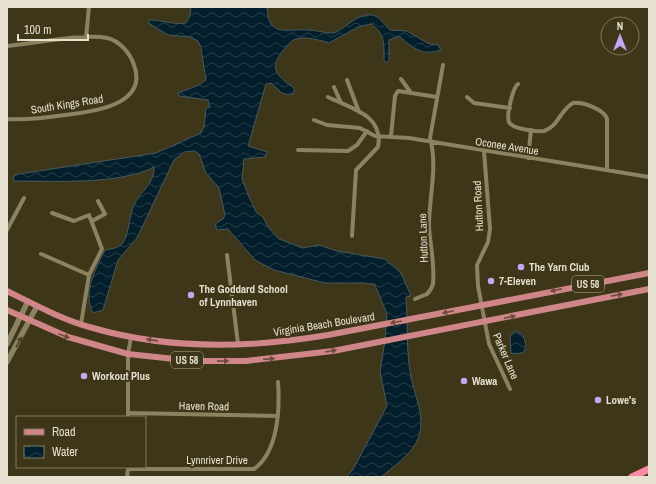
<svg xmlns="http://www.w3.org/2000/svg" width="656" height="484" font-family="'Archivo Narrow',sans-serif">
	<style>
		.water { fill: url(#water-waves); stroke: #47595d }
		.lines { fill: none; stroke-linecap: round; stroke-linejoin: round }
		.minor { stroke: #8b8262; stroke-width: 4 }
		.secondary { stroke: #8b8262; stroke-width: 5.5 }
		.primary { stroke: #d08688; stroke-width: 6 }
		.motorway { stroke: #fe88a2; stroke-width: 7 }
		.oneway { fill: #6a4e3a }
		.oneway2 { fill: #4a4123 }
		.poi-dot { fill: #c2a8f3; stroke: #3e3618; stroke-width: 1.5 }
		.labels { text-anchor: middle; dominant-baseline: central; stroke-width: 4; stroke-linejoin: round; paint-order: stroke }
		.shield { fill: #3e3618; stroke: #b3ad98; stroke-width: 1 }
		.shield-label { font-size: 10px; font-weight: bold; fill: #e5e0cf }
		.street-label { font-size: 11px; fill: #e5e0cf; stroke: #3e3618 }
		.poi-label { font-size: 11px; font-weight: bold; fill: #e5e0cf; stroke: #3e3618; text-anchor: start }
	</style>
	<defs>
		<pattern id="water-waves" width="16" height="10" patternUnits="userSpaceOnUse"><rect width="16" height="10" fill="#031f2c"/><path d="M0 5q4-4 8 0t8 0" fill="none" stroke="#283f4a"/></pattern>
	</defs>
	<rect width="100%" height="100%" fill="#3e3618"/>
	<!-- water -->
	<path class="water" d="M191,7H267C268,39 288,28 309,30C317,30 330,35 336,32C348,26 358,13 372,15C379,16 385,25 390,30L407,31L429,44L438,45L441,50C422,56 414,49 399,36L389,40V60L386,63L384,60C384,44 385,33 371,24L358,27L329,43C319,40 306,36 296,39C290,41 286,47 282,52C268,70 279,77 294,88V93L290,95L282,93L271,83L266,84L248,146L267,152L265,157L244,159L242,179L250,199L256,212L263,217L268,227L279,239L303,248L319,245L337,251L385,259L401,273L411,296L406,297C408,323 406,352 411,377C415,398 428,421 416,443C409,456 393,467 381,477H346L352,471L387,406L380,371L385,341L387,314L375,285L364,283H325L274,270L255,260L228,229L217,230L215,224L223,219L225,215L219,188L206,173L199,154L195,151L184,152L174,160L137,238L118,260L103,310L93,313C82,293 96,268 105,250C111,249 118,248 122,244C129,236 129,215 134,205C140,192 155,183 154,167C121,185 52,181 13,181L14,176L19,174L156,153L201,133L204,127L206,108L210,107L208,100L179,96L178,93L199,85L206,80L201,48L198,41L191,37L168,35L148,23L149,20C162,20 173,25 186,23L190,15Z
		M516,331L523,335L526,345L524,352L518,354L511,353L510,335Z"/>
	<g class="lines">
		<!-- minor -->
		<path class="minor" d="M86,38L89,7
			M7,46C31,44 87,33 107,38C120,41 130,53 134,65C149,106 90,112 65,115C45,118 27,120 7,119
			M401,79L411,93
			M347,80L359,112
			M518,84C513,87 506,116 509,122C512,129 537,132 544,131C558,127 561,109 573,103C583,102 604,109 607,119V170
			M334,87L341,103
			M328,97C352,109 384,115 378,147L356,170L352,236
			M467,97L474,103L510,108
			M314,120L327,125L360,128L375,136L409,138L649,177
			M391,136L395,96L398,91L437,97
			M298,150L348,151L357,145L367,131
			M484,151L490,229L488,242L477,265L478,286L489,344L510,389
			M528,158L531,130
			M52,213L74,221L89,215L102,249L89,275L81,324
			M92,221L105,214L98,201
			M7,230L24,198
			M41,254L89,275
			M227,255L238,344
			M415,299L427,294C430,291 432,288 433,284C435,264 430,245 429,226C429,196 438,167 430,138L443,65
			M129,413L278,416
			M128,417V354L131,337
			M127,477L128,469H254C278,452 280,410 278,382"/>
		<!-- secondary -->
		<path class="secondary" d="M7,344L28,301
			M7,362L37,306"/>
		<!-- primary -->
		<path class="primary" d="M7,291C35,305 63,320 93,328C169,350 251,348 328,335L649,273
			M7,310L68,337L128,354L193,361H246L333,351L649,289"/>
		<!-- motorway -->
		<path class="motorway" d="M632,477L649,469"/>
	</g>
	<!-- one-way arrows -->
	<defs><path id="oneway-solid" d="M-6-.8H1V-3.2L6.5 0L1 3.2V.8H-6Z"/></defs>
	<g class="oneway">
		<use href="#oneway-solid" transform="translate(556 290) rotate(169)"/>
		<use href="#oneway-solid" transform="translate(617 295) rotate(-11)"/>
		<use href="#oneway-solid" transform="translate(448 312) rotate(168)"/>
		<use href="#oneway-solid" transform="translate(510 317) rotate(-12)"/>
		<use href="#oneway-solid" transform="translate(396 322) rotate(170)"/>
		<use href="#oneway-solid" transform="translate(64 336) rotate(21)"/>
		<use href="#oneway-solid" transform="translate(152 340) rotate(-172)"/>
		<use href="#oneway-solid" transform="translate(331 351) rotate(-10)"/>
		<use href="#oneway-solid" transform="translate(269 359) rotate(-4)"/>
		<use href="#oneway-solid" transform="translate(223 361) rotate(-1)"/>
	</g>
	<use class="oneway2" href="#oneway-solid" transform="translate(19 342) rotate(-61)"/>
	<!-- markers -->
	<g class="poi-dot">
		<circle cx="521" cy="267" r="4"/>
		<circle cx="491" cy="281" r="4"/>
		<circle cx="191" cy="295" r="4"/>
		<circle cx="84" cy="376" r="4"/>
		<circle cx="464" cy="381" r="4"/>
		<circle cx="598" cy="400" r="4"/>
	</g>
	<g class="labels">
		<!-- shield labels -->
		<g class="shield">
			<rect x="572" y="276" width="32" height="16" rx="3"/>
			<rect x="171" y="352" width="32" height="16" rx="3"/>
		</g>
		<g class="shield-label">
			<text x="588" y="284">US 58</text>
			<text x="187" y="360">US 58</text>
		</g>
		<!-- street labels -->
		<g class="street-label">
			<text transform="translate(67 104) rotate(-9)">South Kings Road</text>
			<text transform="translate(507 146) rotate(9)">Oconee Avenue</text>
			<text transform="translate(478 206) rotate(-93)">Hutton Road</text>
			<text transform="translate(423 238) rotate(-92)">Hutton Lane</text>
			<text transform="translate(324 324) rotate(-9)">Virginia Beach Boulevard</text>
			<text transform="translate(506 356) rotate(67)">Parker Lane</text>
			<text transform="translate(204 406) rotate(1)">Haven Road</text>
			<text x="217" y="460">Lynnriver Drive</text>
		</g>
		<!-- poi labels -->
		<g class="poi-label">
			<text x="529" y="267">The Yarn Club</text>
			<text x="499" y="281">7-Eleven</text>
			<text x="199" y="289">The Goddard School<tspan x="199" dy="13">of Lynnhaven</tspan></text>
			<text x="92" y="376">Workout Plus</text>
			<text x="472" y="381">Wawa</text>
			<text x="606" y="400">Lowe's</text>
		</g>
	</g>
	<!-- border -->
	<rect width="656" height="484" fill="none" stroke="#e5e0cf" stroke-width="16"/>
	<!-- legend -->
	<rect x="16" y="416" width="130" height="52" fill="#3e3618" stroke="#817a61"/>
	<rect x="24" y="429" width="20" height="6" fill="#d08688" stroke="#817a61"/>
	<text x="52" y="436" font-size="12" fill="#e5e0cf">Road</text>
	<rect x="24" y="446" width="20" height="12" fill="url(#water-waves)" stroke="#817a61"/>
	<text x="52" y="456" font-size="12" fill="#e5e0cf">Water</text>
	<!-- north arrow -->
	<g transform="translate(620 36)"><circle r="19" fill="#3e3618" stroke="#817a61"/>
	<path d="M0-3L7 15L0 10L-7 15Z" fill="#c2a8f3"/>
	<text y="-6" font-size="11" font-weight="bold" text-anchor="middle" fill="#e5e0cf">N</text>
	</g>
	<!-- scale -->
	<path d="M18 34v6h70v-6" fill="none" stroke="#e5e0cf" stroke-width="2"/>
	<text x="24" y="34" font-size="12" fill="#e5e0cf" stroke="#3e3618" stroke-width="3" paint-order="stroke">100 m</text>
</svg>
